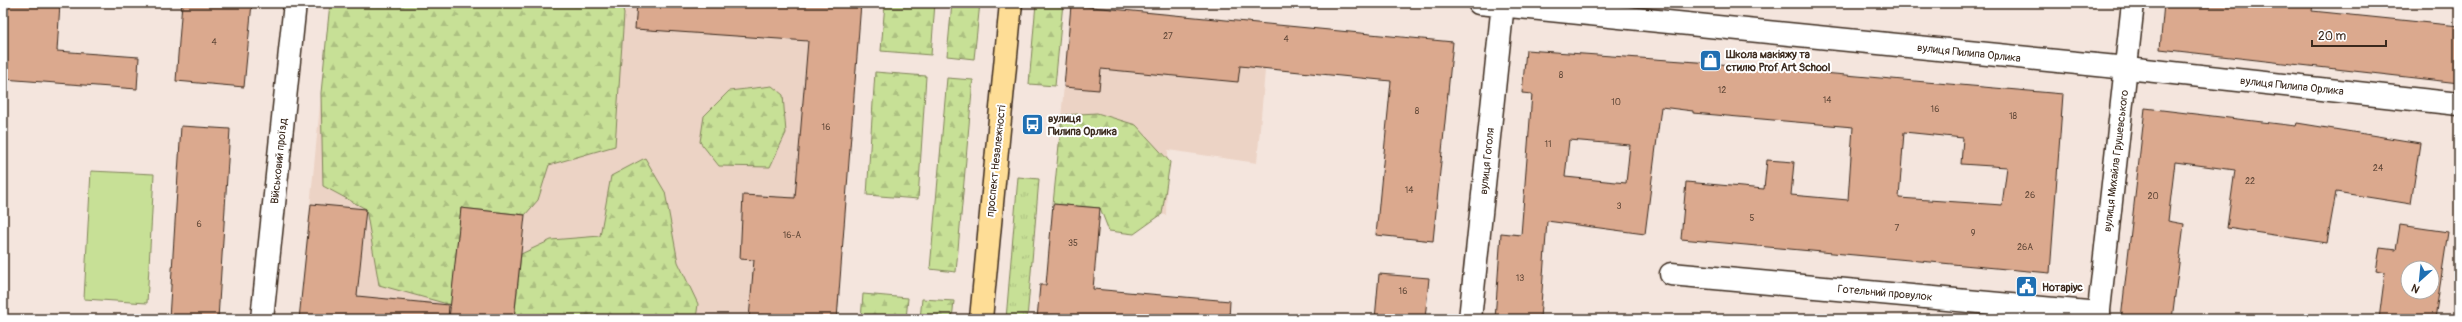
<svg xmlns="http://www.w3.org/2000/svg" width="2462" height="322" font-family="Pangolin,sans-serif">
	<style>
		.built { fill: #ecd3c5 }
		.grass { fill: url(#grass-tufts); stroke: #81855a }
		.forest { fill: url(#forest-firs); stroke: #81855a }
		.pitch { fill: #c7e096; stroke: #81855a }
		.building { fill: #dba98e; stroke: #3b2a1e; fill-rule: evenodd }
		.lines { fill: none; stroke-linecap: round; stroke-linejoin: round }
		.street-casing { stroke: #3b2a1e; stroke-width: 25 }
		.secondary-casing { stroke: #3b2a1e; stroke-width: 25 }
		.primary-casing { stroke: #3b2a1e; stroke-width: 25 }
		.street { stroke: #fff; stroke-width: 22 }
		.secondary { stroke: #fff; stroke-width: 22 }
		.primary { stroke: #fedd96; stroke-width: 22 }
		.labels { text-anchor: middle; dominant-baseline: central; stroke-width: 4; stroke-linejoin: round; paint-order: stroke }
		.number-label { font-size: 9px; fill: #634a3a }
		.street-label { font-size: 11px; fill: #3b2a1e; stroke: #fff }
		.poi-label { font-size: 11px; font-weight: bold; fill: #3b2a1e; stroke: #fff; text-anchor: start }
	</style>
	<defs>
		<pattern id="grass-tufts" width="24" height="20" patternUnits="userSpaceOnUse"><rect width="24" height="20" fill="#c7e096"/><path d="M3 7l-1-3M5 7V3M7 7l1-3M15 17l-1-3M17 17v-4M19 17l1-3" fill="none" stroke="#acc081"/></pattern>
		<pattern id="forest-firs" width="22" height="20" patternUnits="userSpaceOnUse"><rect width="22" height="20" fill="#c7e096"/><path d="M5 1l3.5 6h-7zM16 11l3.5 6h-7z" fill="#acc081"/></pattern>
	</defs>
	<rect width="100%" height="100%" fill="#f4e5dd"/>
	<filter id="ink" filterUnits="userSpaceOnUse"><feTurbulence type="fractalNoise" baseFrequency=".025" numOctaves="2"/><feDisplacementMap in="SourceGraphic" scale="8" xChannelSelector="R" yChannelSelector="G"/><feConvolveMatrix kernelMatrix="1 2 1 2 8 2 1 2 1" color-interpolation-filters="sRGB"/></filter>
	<g filter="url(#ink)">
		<!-- built -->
		<path class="built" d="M330,3H861L837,319H299Z
			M1071,5L1269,24L1257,163L1168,150L1166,215L1100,208L1094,289L1230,301L1229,319H1037L1040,285L1047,279Z"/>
		<!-- grass -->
		<path class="grass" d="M1018,177L1039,179L1027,319H1006Z"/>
		<!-- forest -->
		<path class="forest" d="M330,3H622L624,14L615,146L549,165L538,200L525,215L461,208L451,305L379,285L366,209L323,186L321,93Z
			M885,3H935L931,55L881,51Z
			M952,3H980L974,59L947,56Z
			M1036,3H1063L1055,86L1029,84Z
			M875,72L926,76L918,199L867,195Z
			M947,78L973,80L956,272L930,269Z
			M772,86L783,95L786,133L770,167L719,166L700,142L704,116L729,91Z
			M1097,113L1136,125L1170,162L1162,214L1134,234L1109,231L1100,208L1053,204L1062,115Z
			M645,158L665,192L678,262L698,304L696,319H514L521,254L551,240L600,236L611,176Z
			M863,294L908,298L906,319H861Z
			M922,299L954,301L952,319H920Z"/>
		<!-- pitch -->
		<path class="pitch" d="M91,171L154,174L147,303L84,299Z"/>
		<!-- building -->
		<path class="building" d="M3,3H60L57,51L139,57L137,89L3,79Z
			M182,3H252L244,87L176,81Z
			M637,3H861L837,319H749L754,260L740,259L743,195L795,198L808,41L635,29Z
			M2164,3H2289L2313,5L2312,11L2459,26V83L2160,49Z
			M1071,5L1453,42L1433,241L1376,235L1391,81L1240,66L1238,82L1101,69L1099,90L1064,87Z
			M1526,50L1697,62L2063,94L2050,273L1681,239L1686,182L1764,189L1767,160L1794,162L1791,195L1848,200L1853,127L1693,113V111L1661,107L1645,234L1547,221L1540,319H1495L1501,233L1521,235L1532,94L1522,93ZM1904,132L1963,138L1961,164L2007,167L2002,205L1899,198ZM1569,140L1630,145L1626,183L1565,177Z
			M2145,108L2296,126L2297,123L2420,143L2411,204L2336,192L2327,243L2227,228L2235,170L2175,162L2168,221L2184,224L2172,319H2121Z
			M181,126L230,129L218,319H169Z
			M311,204L366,209L357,296L449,305L448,319H299Z
			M1053,204L1100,208L1093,289L1230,301L1229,319H1037L1040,285H1046Z
			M461,208L525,215L514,319H449Z
			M2400,225L2448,232L2435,319H2379L2385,273L2376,271L2380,248L2396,250ZM2408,268H2432V292H2408Z
			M1379,274L1429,278L1425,319H1375Z"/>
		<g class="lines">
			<defs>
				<path id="street" d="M1479,3L2127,68L2459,104
					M1671,274L2099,313
					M262,319L295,3
					M1470,319L1503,3"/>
				<path id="secondary" d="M2098,319L2133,3"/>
				<path id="primary" d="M981,319L1011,3"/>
			</defs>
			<!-- street casing -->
			<use href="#street" class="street-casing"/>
			<!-- secondary casing -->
			<use href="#secondary" class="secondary-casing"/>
			<!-- primary casing -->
			<use href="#primary" class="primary-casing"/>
			<!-- street -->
			<use href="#street" class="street"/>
			<!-- secondary -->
			<use href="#secondary" class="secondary"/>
			<!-- primary -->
			<use href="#primary" class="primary"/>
		</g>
	</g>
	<!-- icons -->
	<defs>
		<symbol id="shop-square" viewBox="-11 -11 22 22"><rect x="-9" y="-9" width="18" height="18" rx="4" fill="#1f6fb2" stroke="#fff"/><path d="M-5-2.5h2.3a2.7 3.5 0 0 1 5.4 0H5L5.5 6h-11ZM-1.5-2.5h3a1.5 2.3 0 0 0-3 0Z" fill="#fff"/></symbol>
		<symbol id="bus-square" viewBox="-11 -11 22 22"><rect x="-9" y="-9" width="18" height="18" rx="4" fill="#1f6fb2" stroke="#fff"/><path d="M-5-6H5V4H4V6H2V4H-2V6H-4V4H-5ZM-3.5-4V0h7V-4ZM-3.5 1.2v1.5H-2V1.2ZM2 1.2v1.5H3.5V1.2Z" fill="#fff"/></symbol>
		<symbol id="civic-square" viewBox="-11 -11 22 22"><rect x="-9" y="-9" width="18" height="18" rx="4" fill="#1f6fb2" stroke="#fff"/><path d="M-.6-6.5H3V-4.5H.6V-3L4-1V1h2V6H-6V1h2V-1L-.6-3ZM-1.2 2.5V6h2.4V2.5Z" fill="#fff"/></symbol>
	</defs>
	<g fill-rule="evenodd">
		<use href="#shop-square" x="1698" y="48" width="25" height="25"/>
		<use href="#bus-square" x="1020" y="112" width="25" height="25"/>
		<use href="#civic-square" x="2014" y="274" width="25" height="25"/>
	</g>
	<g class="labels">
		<!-- number labels -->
		<g class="number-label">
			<text x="1168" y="36">27</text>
			<text x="1286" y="39">4</text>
			<text x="214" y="42">4</text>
			<text x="1561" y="75">8</text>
			<text x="1722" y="90">12</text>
			<text x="1827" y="100">14</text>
			<text x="1616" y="102">10</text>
			<text x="1935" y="109">16</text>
			<text x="1417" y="111">8</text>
			<text x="2013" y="116">18</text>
			<text x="826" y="127">16</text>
			<text x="1548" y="144">11</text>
			<text x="2378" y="168">24</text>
			<text x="2250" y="181">22</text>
			<text x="1409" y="190">14</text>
			<text x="2030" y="195">26</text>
			<text x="2153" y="196">20</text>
			<text x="1619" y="206">3</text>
			<text x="1752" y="218">5</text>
			<text x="199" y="224">6</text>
			<text x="1897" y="228">7</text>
			<text x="1973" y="233">9</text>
			<text x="792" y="235">16-А</text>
			<text x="1073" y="243">35</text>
			<text x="2025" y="247">26А</text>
			<text x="1520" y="278">13</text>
			<text x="1403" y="291">16</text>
		</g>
		<!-- street labels -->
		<g class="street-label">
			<text transform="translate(1969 53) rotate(6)">вулиця Пилипа Орлика</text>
			<text transform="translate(2292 86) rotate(6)">вулиця Пилипа Орлика</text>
			<text transform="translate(279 161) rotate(-84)">Військовий проїзд</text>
			<text transform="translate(996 161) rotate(-84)">проспект Незалежності</text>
			<text transform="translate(1487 161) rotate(-84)">вулиця Гоголя</text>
			<text transform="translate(2116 161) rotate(-83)">вулиця Михайла Грушевського</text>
			<text transform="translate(1885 293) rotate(5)">Готельний провулок</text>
		</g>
		<!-- poi labels -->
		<g class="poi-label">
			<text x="1726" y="54">Школа макіяжу та<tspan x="1726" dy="13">стилю Prof Art School</tspan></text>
			<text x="1048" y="118">вулиця<tspan x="1048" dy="13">Пилипа Орлика</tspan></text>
			<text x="2042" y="287">Нотаріус</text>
		</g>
	</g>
	<!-- margin -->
	<rect width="2462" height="322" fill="none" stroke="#fff" stroke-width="16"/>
	<rect x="8" y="8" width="2446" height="306" fill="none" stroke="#3b2a1e" stroke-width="1.5" filter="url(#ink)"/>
	<!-- north arrow -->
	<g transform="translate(2420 280) rotate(207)"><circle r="19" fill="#ffffff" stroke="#b1aaa5"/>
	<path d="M0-3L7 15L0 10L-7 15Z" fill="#1f6fb2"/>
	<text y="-6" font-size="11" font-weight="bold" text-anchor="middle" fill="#3b2a1e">N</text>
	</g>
	<!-- scale -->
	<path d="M2312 40v6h74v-6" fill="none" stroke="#3b2a1e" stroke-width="2"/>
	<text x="2318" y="40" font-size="12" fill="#3b2a1e" stroke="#ffffff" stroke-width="3" paint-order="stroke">20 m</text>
</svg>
